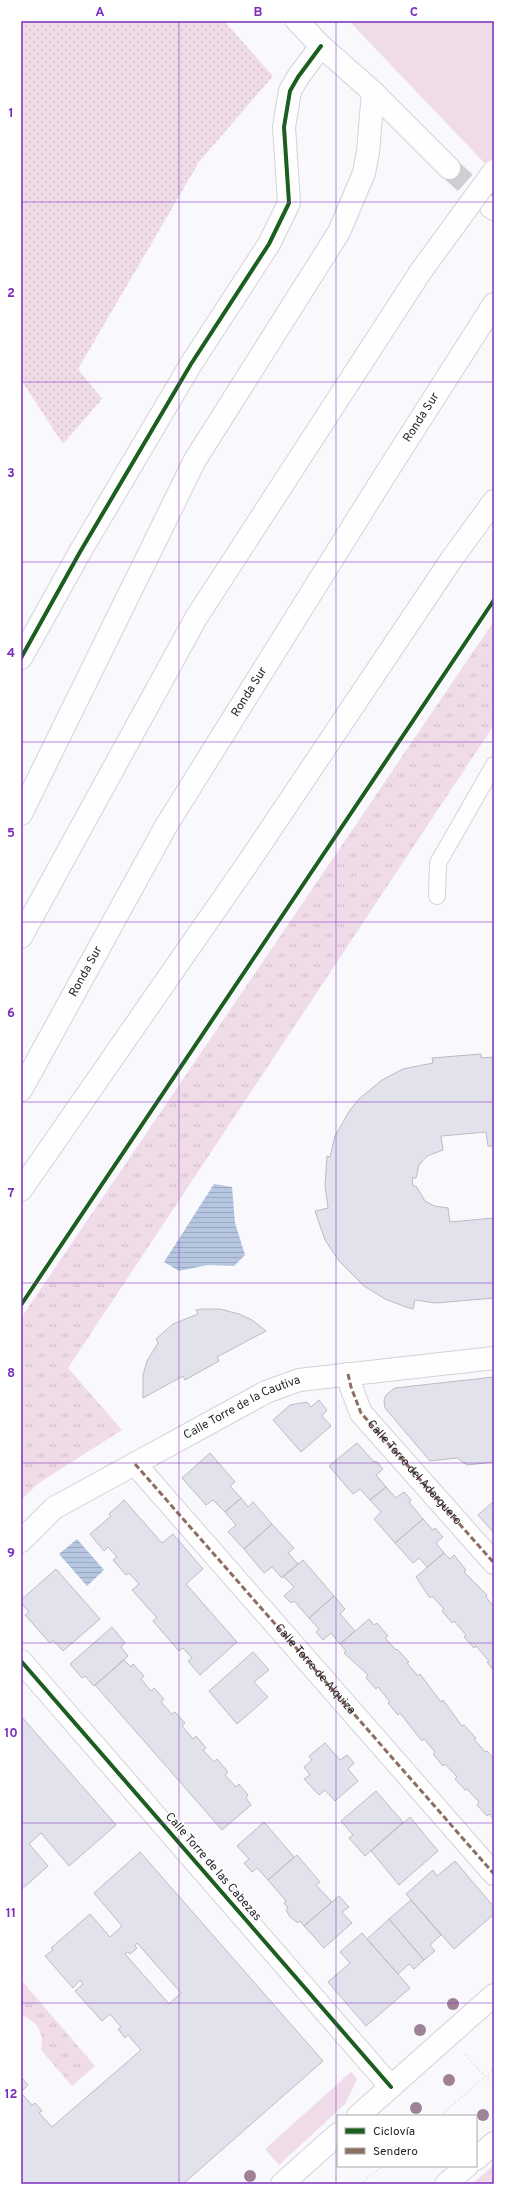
<svg xmlns="http://www.w3.org/2000/svg" width="515" height="2205" font-family="Overpass,sans-serif">
	<style>
		.grass { fill: url(#grass-dots) }
		.park { fill: url(#park-tufts) }
		.garden { fill: #f0dce9 }
		.water { fill: url(#water-rules) }
		.building { fill: #e2e2ec; stroke: #bcbcc0; fill-rule: evenodd }
		.lines { fill: none; stroke-linecap: round; stroke-linejoin: round }
		.primary-tunnel { stroke: #cfced2; stroke-width: 22; stroke-dasharray: 22 11; stroke-linecap: butt }
		.service-casing { stroke: #d4d2d7; stroke-width: 18 }
		.pedestrian-casing { stroke: #d4d2d7; stroke-width: 24 }
		.minor-casing { stroke: #d4d2d7; stroke-width: 24 }
		.secondary-casing { stroke: #d4d2d7; stroke-width: 24 }
		.primary-casing { stroke: #d4d2d7; stroke-width: 24 }
		.motorway-casing { stroke: #d4d2d7; stroke-width: 24 }
		.path { stroke: #e1e1e2; stroke-width: 2.5; stroke-dasharray: 1 3; stroke-linecap: butt }
		.service { stroke: #fefeff; stroke-width: 16 }
		.pedestrian { stroke: #fefeff; stroke-width: 22 }
		.minor { stroke: #fefeff; stroke-width: 22 }
		.secondary { stroke: #fefeff; stroke-width: 22 }
		.primary { stroke: #fefeff; stroke-width: 22 }
		.motorway { stroke: #fefeff; stroke-width: 22 }
		.motorway-bridge-casing { stroke: #d4d2d7; stroke-width: 24; stroke-linecap: butt }
		.motorway-bridge { stroke: #fefeff; stroke-width: 22 }
		.quiet { stroke: #8d6e63; stroke-width: 3; stroke-dasharray: 6 3; stroke-linecap: butt }
		.cycleway-casing { stroke: #fff; stroke-width: 6 }
		.cycleway { stroke: #1b5e20; stroke-width: 4 }
		.tree { fill: #9f8296 }
		.grid { fill: none; stroke: #7b2cbf; stroke-width: 1; stroke-opacity: 0.55 }
		.labels { text-anchor: middle; dominant-baseline: central; stroke-width: 3.5; stroke-linejoin: round; paint-order: stroke }
		.street-label { font-size: 12px; fill: #28262b; stroke: #fff }
		.neatline { fill: none; stroke: #7b2cbf; stroke-width: 1.5 }
		.grid-label { font-size: 13px; text-anchor: middle; font-weight: bold; fill: #7b2cbf }
	</style>
	<defs>
		<pattern id="grass-dots" width="8" height="8" patternUnits="userSpaceOnUse"><rect width="8" height="8" fill="#f0dce9"/><path d="M2 2h.1M6 6h.1" fill="none" stroke="#cebdc8" stroke-width="1.8" stroke-linecap="round"/></pattern>
		<pattern id="park-tufts" width="24" height="20" patternUnits="userSpaceOnUse"><rect width="24" height="20" fill="#f0dce9"/><path d="M3 7l-1-3M5 7V3M7 7l1-3M15 17l-1-3M17 17v-4M19 17l1-3" fill="none" stroke="#cebdc8"/></pattern>
		<pattern id="water-rules" width="6" height="5" patternUnits="userSpaceOnUse"><rect width="6" height="5" fill="#b6c6e1"/><path d="M0 2.5h6" fill="none" stroke="#9caac1"/></pattern>
	</defs>
	<rect width="100%" height="100%" fill="#f9f8fc"/>
	<!-- grass -->
	<path class="grass" d="M21,21H224L273,76L199,162L78,369L102,399L63,444L21,380Z"/>
	<!-- park -->
	<path class="park" d="M494,621V725L68,1368L122,1430L39,1483L21,1500V1318Z
		M23,1982L95,2066L72,2086L41,2050C44,2033 38,2021 21,2015V1988Z"/>
	<!-- garden -->
	<path class="garden" d="M349,21H494V173Z
		M351,2072L357,2079L345,2104L279,2165L265,2149Z
		M494,2165V2184H472Z"/>
	<!-- water -->
	<path class="water" d="M214,1184L232,1187L235,1223L245,1255L234,1266L208,1265L179,1271L164,1262Z
		M77,1539L104,1570L87,1586L59,1554Z"/>
	<!-- building -->
	<path class="building" d="M481,1054V1058L494,1057V1146H488L486,1132L441,1136L443,1150L427,1156L419,1165L416,1178H412L413,1186H416L425,1201L434,1206L448,1208L450,1222L494,1218V1298L436,1303L415,1300L413,1309L406,1307L385,1299L364,1286L339,1261L325,1240L315,1211L328,1208L325,1185L327,1156L330,1157L335,1136L350,1110L359,1099L382,1080L403,1069L433,1063L432,1058Z
		M202,1309H220L239,1314L252,1320L266,1331L217,1357L219,1361L185,1380L183,1376L143,1398V1375L147,1361L158,1343L156,1339L173,1324L198,1314L196,1310Z
		M494,1377V1462L467,1465L457,1458L430,1461L385,1408L384,1400L386,1395L395,1388Z
		M319,1400L327,1410L322,1416L331,1426L301,1452L273,1420L290,1405L307,1402L311,1407Z
		M357,1443L374,1462L376,1461L383,1469L376,1475L386,1487L370,1500L360,1489L353,1494L329,1466Z
		M210,1453L235,1482L230,1486L241,1498L225,1512L213,1500L206,1505L182,1478Z
		M386,1487L396,1498L404,1492L405,1493L411,1500L409,1502L423,1519L395,1543L374,1519L381,1512L370,1500Z
		M241,1498L248,1507L253,1502L272,1524L244,1549L228,1532L236,1525L225,1512Z
		M124,1500L162,1543L173,1534L203,1569L186,1584L237,1642L200,1675L188,1661L192,1658L183,1648L179,1651L153,1621L157,1618L132,1590L139,1584L129,1573L126,1575L113,1560L117,1557L108,1547L104,1551L90,1534L111,1516L109,1514Z
		M493,1502H494V1533L478,1515Z
		M423,1519L433,1530L435,1528L443,1537L436,1543L444,1553L427,1567L419,1558L413,1563L395,1543Z
		M272,1524L294,1548L288,1553L298,1564L282,1578L272,1567L264,1573L244,1549Z
		M444,1553L450,1559L454,1555L466,1570L464,1572L487,1595L486,1597L494,1607V1671L487,1662L489,1661L476,1646L474,1648L464,1637L466,1635L454,1621L452,1623L442,1611L444,1609L432,1596L430,1598L416,1577Z
		M303,1560L334,1596L309,1618L294,1601L291,1603L284,1596L294,1587L283,1576Z
		M56,1569L100,1619L63,1651L53,1640L50,1643L25,1615L29,1612L21,1603V1600Z
		M334,1596L345,1609L340,1614L355,1631L340,1644L331,1633L323,1640L316,1632L319,1629L309,1618Z
		M369,1619L374,1625L377,1623L388,1636L385,1638L396,1650L397,1649L409,1662L407,1663L418,1676L420,1674L441,1702L443,1700L462,1726L464,1725L476,1738L474,1739L485,1752L487,1751L494,1759V1820L489,1814L487,1816L477,1805L479,1802L467,1789L465,1790L455,1779L457,1777L445,1764L443,1766L433,1754L435,1752L424,1739L422,1741L400,1713L398,1715L388,1703L390,1702L378,1687L376,1689L366,1678L368,1675L344,1653L346,1651L340,1644Z
		M112,1627L125,1643L121,1647L128,1656L94,1686L85,1676L82,1678L70,1664Z
		M253,1652L269,1670L254,1682L268,1697L237,1724L209,1691Z
		M124,1660L131,1667L133,1664L144,1676L141,1679L151,1691L154,1688L164,1699L161,1702L172,1714L175,1712L185,1723L182,1726L193,1739L196,1736L206,1748L203,1750L214,1762L217,1759L228,1772L225,1775L236,1787L239,1784L248,1795L246,1798L251,1805L222,1830L95,1685Z
		M21,1716L116,1825L69,1866L41,1833L29,1844L48,1866L21,1890Z
		M325,1743L340,1760L347,1755L354,1763L348,1769L358,1781L335,1801L325,1790L319,1795L304,1779L310,1775L304,1767L312,1760L309,1756Z
		M376,1791L403,1822L365,1856L349,1838L353,1835L341,1821Z
		M410,1817L438,1851L399,1885L371,1851Z
		M264,1822L294,1857L268,1880L257,1868L252,1872L244,1863L249,1859L237,1846Z
		M140,1852L323,2061L183,2184H21V2093L32,2105L35,2103L42,2111L39,2113L52,2127L141,2050L128,2035L125,2038L118,2029L121,2027L110,2014L102,2021L75,1991L83,1984L80,1980L73,1988L45,1956L53,1950L51,1948L90,1914L110,1937L122,1926L94,1893ZM137,1943L181,1993L169,2004L125,1954L128,1952L130,1954L137,1948L135,1946Z
		M297,1855L320,1882L316,1885L332,1902L304,1926L300,1921L298,1923L290,1917L286,1910L288,1908L284,1903L286,1901L268,1880Z
		M455,1861L494,1907V1914L454,1949L406,1894L433,1870L437,1876Z
		M339,1896L349,1907L342,1912L352,1923L324,1948L304,1926Z
		M411,1900L441,1935L430,1945L435,1951L424,1960L389,1919Z
		M389,1919L424,1960L414,1969L409,1964L398,1974L367,1939Z
		M362,1933L410,1988L366,2026L328,1982L350,1963L340,1952Z
		M21,2077L28,2085L21,2092Z"/>
	<g class="lines">
		<!-- primary-tunnel -->
		<path class="primary-tunnel" d="M449,168L491,206"/>
		<defs>
			<path id="service" d="M437,896L438,863L494,765"/>
			<g id="pedestrian">
				<path id="s1" d="M348,1374L351,1387L361,1413L494,1563"/>
				<path d="M135,1464L494,1874"/>
			</g>
			<g id="minor">
				<path d="M21,658L80,552L191,364L269,244L289,203L284,127L290,91L298,77L321,46"/>
				<path id="s2" d="M21,1541L54,1508L266,1392L299,1380L494,1358"/>
				<path d="M21,1661L391,2087"/>
			</g>
			<path id="secondary" d="M358,2116L494,1995
				M476,2159L494,2143
				M282,2184L338,2134
				M446,2184L467,2166"/>
			<path id="primary" d="M297,21L321,46L373,92L449,168
				M491,207L494,209"/>
			<g id="motorway">
				<path d="M21,814L195,460L339,232L364,173L368,152L373,92"/>
				<path d="M21,937L196,618L421,271"/>
				<path id="s3" d="M21,1090L166,826L383,478L494,304"/>
				<path d="M21,1190L252,857L451,560L494,501"/>
			</g>
		</defs>
		<!-- service casing -->
		<use href="#service" class="service-casing"/>
		<!-- pedestrian casing -->
		<use href="#pedestrian" class="pedestrian-casing"/>
		<!-- minor casing -->
		<use href="#minor" class="minor-casing"/>
		<!-- secondary casing -->
		<use href="#secondary" class="secondary-casing"/>
		<!-- primary casing -->
		<use href="#primary" class="primary-casing"/>
		<!-- motorway casing -->
		<use href="#motorway" class="motorway-casing"/>
		<!-- path -->
		<path class="path" d="M38,1382L27,1362L494,668
			M21,1391C27,1383 37,1382 46,1381C52,1381 57,1384 63,1387C103,1413 58,1473 21,1442
			M466,2055L494,2086
			M440,2116L494,2069
			M361,2184L382,2166"/>
		<!-- service -->
		<use href="#service" class="service"/>
		<!-- pedestrian -->
		<use href="#pedestrian" class="pedestrian"/>
		<!-- minor -->
		<use href="#minor" class="minor"/>
		<!-- secondary -->
		<use href="#secondary" class="secondary"/>
		<!-- primary -->
		<use href="#primary" class="primary"/>
		<!-- motorway -->
		<use href="#motorway" class="motorway"/>
		<defs>
			<path id="motorway-bridge" d="M421,271L494,171"/>
		</defs>
		<!-- motorway-bridge casing -->
		<use href="#motorway-bridge" class="motorway-bridge-casing"/>
		<!-- motorway-bridge -->
		<use href="#motorway-bridge" class="motorway-bridge"/>
		<!-- quiet -->
		<g class="quiet">
			<path d="M348,1374L351,1387L361,1413L494,1563"/>
			<path id="s4" d="M135,1464L494,1874"/>
		</g>
		<defs>
			<path id="cycleway" d="M21,658L80,552L191,364L269,244L289,203L284,127L290,91L298,77L321,46
				M21,1305L494,600
				M21,1661L391,2087"/>
		</defs>
		<!-- cycleway casing -->
		<use href="#cycleway" class="cycleway-casing"/>
		<!-- cycleway -->
		<use href="#cycleway" class="cycleway"/>
	</g>
	<!-- trees -->
	<g class="tree">
		<circle cx="453" cy="2004" r="6"/>
		<circle cx="420" cy="2030" r="6"/>
		<circle cx="449" cy="2080" r="6"/>
		<circle cx="416" cy="2108" r="6"/>
		<circle cx="483" cy="2115" r="6"/>
		<circle cx="250" cy="2176" r="6"/>
	</g>
	<!-- grid -->
	<path class="grid" d="M179,21V2184M336,21V2184M21,202H494M21,382H494M21,562H494M21,742H494M21,922H494M21,1102H494M21,1283H494M21,1463H494M21,1643H494M21,1823H494M21,2003H494"/>
	<g class="labels">
		<!-- street labels -->
		<g class="street-label">
			<text stroke="none"><textPath href="#s3" startOffset="783">Ronda Sur</textPath></text>
			<text stroke="none"><textPath href="#s3" startOffset="459">Ronda Sur</textPath></text>
			<text stroke="none"><textPath href="#s3" startOffset="135">Ronda Sur</textPath></text>
			<text stroke="none"><textPath href="#s2" startOffset="260">Calle Torre de la Cautiva</textPath></text>
			<text stroke="none"><textPath href="#s1" startOffset="121">Calle Torre del Adarguero</textPath></text>
			<text stroke="none"><textPath href="#s4" startOffset="273">Calle Torre de Alquiza</textPath></text>
			<text transform="translate(213 1867) rotate(49)">Calle Torre de las Cabezas</text>
		</g>
	</g>
	<!-- border -->
	<rect width="515" height="2205" fill="none" stroke="#ffffff" stroke-width="44"/>
	<!-- legend -->
	<rect x="337" y="2115" width="140" height="52" fill="#ffffff" stroke="#a9a8aa"/>
	<rect x="345" y="2128" width="20" height="6" fill="#1b5e20" stroke="#a9a8aa"/>
	<text x="373" y="2135" font-size="12" fill="#28262b">Ciclovía</text>
	<rect x="345" y="2148" width="20" height="6" fill="#8d6e63" stroke="#a9a8aa"/>
	<text x="373" y="2155" font-size="12" fill="#28262b">Sendero</text>
	<rect x="22" y="22" width="471" height="2161" class="neatline"/>
	<g class="grid-label">
		<text x="100" y="16">A</text>
		<text x="258" y="16">B</text>
		<text x="414" y="16">C</text>
		<text x="11" y="117">1</text>
		<text x="11" y="297">2</text>
		<text x="11" y="477">3</text>
		<text x="11" y="657">4</text>
		<text x="11" y="837">5</text>
		<text x="11" y="1017">6</text>
		<text x="11" y="1197">7</text>
		<text x="11" y="1377">8</text>
		<text x="11" y="1557">9</text>
		<text x="11" y="1737">10</text>
		<text x="11" y="1917">11</text>
		<text x="11" y="2098">12</text>
	</g>
</svg>
